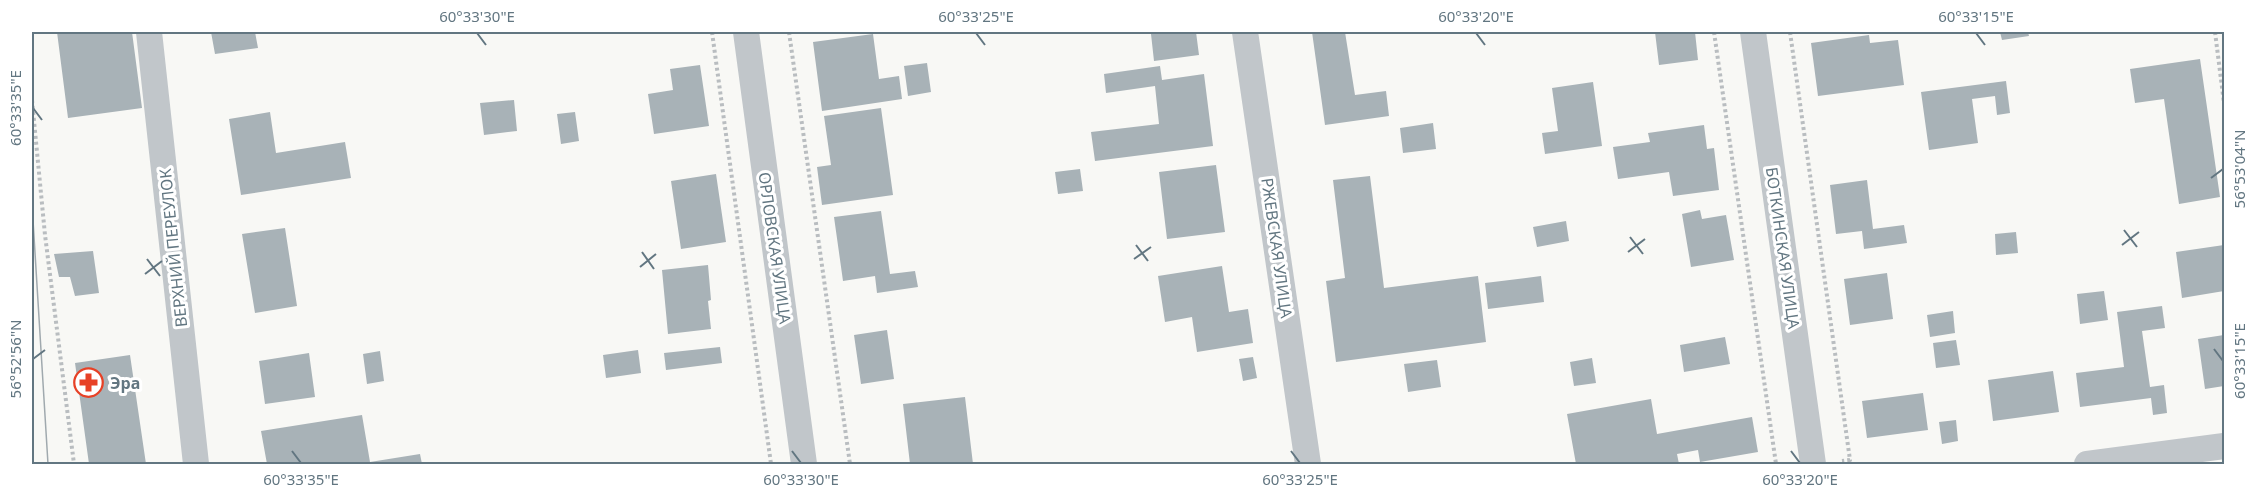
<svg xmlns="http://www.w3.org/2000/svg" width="2256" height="496" font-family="'Noto Sans',sans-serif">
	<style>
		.building { fill: #a8b2b7 }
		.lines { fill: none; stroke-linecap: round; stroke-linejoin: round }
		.path { stroke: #b9bdc0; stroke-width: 4; stroke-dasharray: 3 3; stroke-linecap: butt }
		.street { stroke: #c1c6ca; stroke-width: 26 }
		.tram { stroke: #a0a9ae; stroke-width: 1.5 }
		.ticks { fill: none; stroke: #627681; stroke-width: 2 }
		.labels { text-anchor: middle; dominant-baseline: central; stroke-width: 6; stroke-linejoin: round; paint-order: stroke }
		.street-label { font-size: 16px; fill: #627681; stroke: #fff }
		.poi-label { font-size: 16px; font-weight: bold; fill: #627681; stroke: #fff; text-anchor: start }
		.neatline { fill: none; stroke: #627681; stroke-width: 2 }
		.ticks-label { font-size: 15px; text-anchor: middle; fill: #627681 }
	</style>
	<rect width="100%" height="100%" fill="#f8f8f5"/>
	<!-- building -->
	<path class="building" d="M57,32H132L142,108L68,118Z
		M211,32H255L258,48L215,54Z
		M1160,32H1196L1199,55L1154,61L1151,34Z
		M1312,32H1345L1355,95L1386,91L1389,116L1325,125Z
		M1655,32H1695L1698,60L1659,65Z
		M2000,32H2028L2029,36L2002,40Z
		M873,34L879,79L899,76L902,99L822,111L813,42Z
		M1869,35L1870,43L1898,40L1904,85L1818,96L1811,43Z
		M2200,59L2220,197L2179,204L2164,99L2135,103L2130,69Z
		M927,63L931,92L908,96L904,66Z
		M700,65L709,126L654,134L648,94L673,90L670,69Z
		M1160,66L1162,80L1204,74L1213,146L1095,161L1091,132L1159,124L1155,86L1106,93L1104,74Z
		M2006,81L2010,113L1997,115L1995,96L1972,99L1978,143L1929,150L1921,92Z
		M1593,82L1602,146L1545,154L1542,133L1558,131L1552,88Z
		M514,100L517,131L484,135L480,103Z
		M881,108L893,195L822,205L817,167L831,165L824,116Z
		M270,112L276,153L345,142L351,178L241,195L229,119Z
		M575,112L579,141L561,144L557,114Z
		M1433,123L1436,149L1403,153L1400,128Z
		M1704,125L1707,149L1714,148L1719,190L1673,196L1669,172L1618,179L1613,147L1650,142L1648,133Z
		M1216,165L1225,232L1167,239L1159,172Z
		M1080,169L1083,191L1058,194L1055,172Z
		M716,174L726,242L681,249L671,181Z
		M1370,176L1384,288L1478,276L1486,342L1336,362L1326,281L1345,278L1333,180Z
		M1867,180L1873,229L1904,225L1907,243L1864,249L1862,231L1836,234L1830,185Z
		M1700,210L1702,219L1726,215L1734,260L1691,267L1682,214Z
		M881,211L890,274L915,271L918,287L877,293L875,276L843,281L834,217Z
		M1566,221L1569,241L1537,247L1533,227Z
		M285,228L297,306L255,313L242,234Z
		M2016,232L2018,253L1996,255L1995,234Z
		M2224,245V291L2182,298L2176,252Z
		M93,251L99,293L75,296L70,277H59L54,254Z
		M708,265L711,300L708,301L711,329L668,334L662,270Z
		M1222,266L1229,312L1248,309L1253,343L1197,352L1192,317L1165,322L1158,276Z
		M1887,273L1893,319L1850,325L1844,279Z
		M1541,276L1544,302L1488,309L1485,283Z
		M2104,291L2108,320L2080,324L2077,294Z
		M2162,306L2165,328L2142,331L2150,387L2164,385L2167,413L2153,415L2151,398L2080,407L2076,373L2124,367L2117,312Z
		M1953,311L1955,333L1930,337L1927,315Z
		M887,330L894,379L861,384L854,335Z
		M2224,335V386L2205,389L2198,339Z
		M1725,337L1730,364L1684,372L1680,345Z
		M1956,340L1960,365L1936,368L1933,343Z
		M720,347L722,363L666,370L664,353Z
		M638,350L641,373L606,378L603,355Z
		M380,351L384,381L367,384L363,354Z
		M309,353L315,397L265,404L259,361Z
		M130,355L146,464H89L75,363Z
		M1253,357L1257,378L1243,381L1239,359Z
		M1592,358L1596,383L1574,386L1570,362Z
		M1437,360L1441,387L1408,392L1404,364Z
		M2053,371L2059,412L1993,421L1988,380Z
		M1923,393L1928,430L1867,438L1862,401Z
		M965,397L973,464H910L903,404Z
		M1651,399L1657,434L1752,417L1758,452L1700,462L1698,450L1677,454L1679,464H1576L1567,414Z
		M362,415L370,462L420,454L422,464H267L261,431Z
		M1956,420L1958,441L1942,444L1939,422Z"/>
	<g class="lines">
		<!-- path -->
		<path class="path" d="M712,32L771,464
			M789,32L850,464
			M1714,32L1776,464
			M1790,32L1850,460L1842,461
			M2215,32L2224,103
			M32,100L45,235L74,464"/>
		<!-- street -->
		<path class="street" d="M149,32L196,464
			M746,32L804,464
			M1245,32L1308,464
			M1753,32L1813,464
			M2087,464L2224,446"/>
		<!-- tram -->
		<path class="tram" d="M32,204L48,464"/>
	</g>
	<!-- ticks -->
	<path class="ticks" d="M477,33L486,45M976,33L985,45M1476,33L1485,45M1976,33L1985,45M33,108L42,120M2211,178L2223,169M2124,230L2137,247M1630,237L1643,254M1136,245L1148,261M2122,245L2139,232M642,252L654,269M1628,252L1645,239M147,259L160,276M1134,259L1151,247M640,267L656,254M145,274L162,261M2214,349L2223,361M33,359L45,350M292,451L301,463M792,451L801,463M1291,451L1300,463M1791,451L1800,463"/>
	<!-- icons -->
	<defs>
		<symbol id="pharmacy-ring" viewBox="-11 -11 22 22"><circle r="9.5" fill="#fff" stroke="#e74126" stroke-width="1.5"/><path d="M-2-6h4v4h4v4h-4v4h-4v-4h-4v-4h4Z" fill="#e74126"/></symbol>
	</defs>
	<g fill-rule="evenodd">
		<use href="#pharmacy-ring" x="72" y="366" width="33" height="33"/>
	</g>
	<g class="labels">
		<!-- street labels -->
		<g class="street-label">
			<text transform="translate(173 248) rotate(-96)">ВЕРХНИЙ ПЕРЕУЛОК</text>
			<text transform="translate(775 248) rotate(82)">ОРЛОВСКАЯ УЛИЦА</text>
			<text transform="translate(1277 248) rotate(82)">РЖЕВСКАЯ УЛИЦА</text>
			<text transform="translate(1783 248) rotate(82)">БОТКИНСКАЯ УЛИЦА</text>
		</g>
		<!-- poi labels -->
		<g class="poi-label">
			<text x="110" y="383">Эра</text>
		</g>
	</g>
	<!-- border -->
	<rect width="2256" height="496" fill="none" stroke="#ffffff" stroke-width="66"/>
	<rect x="33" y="33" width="2190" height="430" class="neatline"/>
	<g class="ticks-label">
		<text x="477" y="22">60°33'30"E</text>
		<text x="976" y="22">60°33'25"E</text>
		<text x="1476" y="22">60°33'20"E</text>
		<text x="1976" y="22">60°33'15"E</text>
		<text transform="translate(16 108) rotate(-90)" y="5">60°33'35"E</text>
		<text transform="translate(2240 169) rotate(-90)" y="5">56°53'04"N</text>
		<text transform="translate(16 359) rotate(-90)" y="5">56°52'56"N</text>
		<text transform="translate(2240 361) rotate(-90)" y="5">60°33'15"E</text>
		<text x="301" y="485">60°33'35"E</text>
		<text x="801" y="485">60°33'30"E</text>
		<text x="1300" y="485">60°33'25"E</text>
		<text x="1800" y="485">60°33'20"E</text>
	</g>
</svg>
